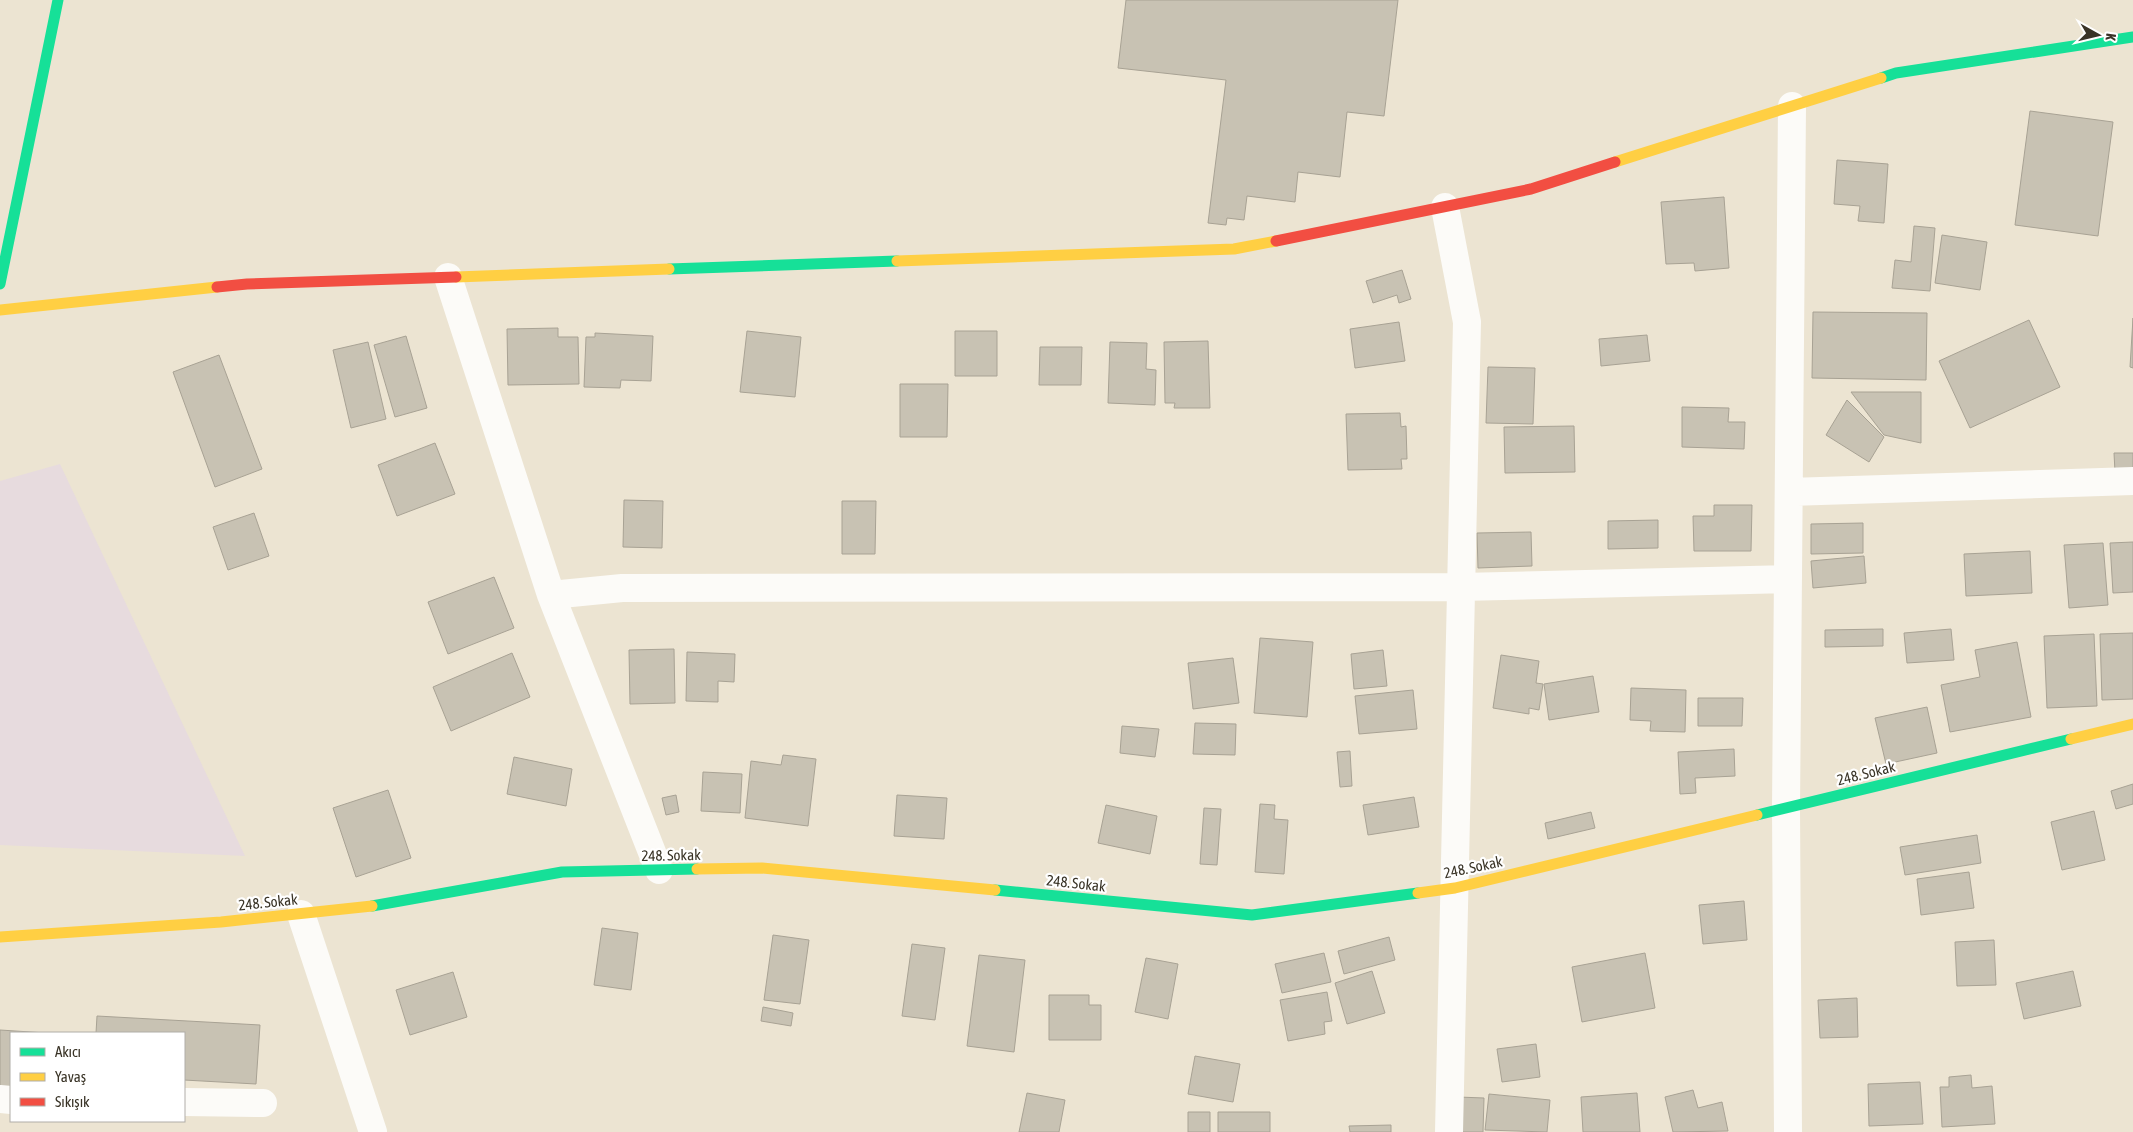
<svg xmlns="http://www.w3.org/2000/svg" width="2133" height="1132" font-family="'Asap Condensed',sans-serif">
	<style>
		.green { fill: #e7dbde }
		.building { fill: #c8c2b3; stroke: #a8a294 }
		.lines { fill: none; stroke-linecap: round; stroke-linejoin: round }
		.street { stroke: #fcfbf8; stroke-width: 28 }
		.fast { stroke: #16e098; stroke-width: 11 }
		.slow { stroke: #ffcf43; stroke-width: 11 }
		.jam { stroke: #f24e42; stroke-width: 11 }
		.labels { text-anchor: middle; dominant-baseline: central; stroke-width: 4.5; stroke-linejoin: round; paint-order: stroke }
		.street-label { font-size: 15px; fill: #393326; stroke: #fff }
	</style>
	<rect width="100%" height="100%" fill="#ece4d2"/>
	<!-- green -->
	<path class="green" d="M60,464L245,856L0,845V481Z"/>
	<!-- building -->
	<path class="building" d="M1126,0H1398L1384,116L1347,112L1340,177L1298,172L1295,202L1247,196L1244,220L1227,218L1226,225L1208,223L1226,80L1118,68Z
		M2030,111L2113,122L2098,236L2015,225Z
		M1837,160L1888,164L1884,223L1858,221L1860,206L1834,204Z
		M1724,197L1729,268L1695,271L1694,263L1666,264L1661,202Z
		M1914,226L1935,228L1930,291L1892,288L1895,260L1911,262Z
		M1942,235L1987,242L1980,290L1935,283Z
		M1402,270L1411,299L1399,303L1397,295L1373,303L1366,281Z
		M1813,312L1927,313L1926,380L1812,378Z
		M2133,318V368L2130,367Z
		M2029,320L2060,387L1970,428L1939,361Z
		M1399,322L1405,361L1355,368L1350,329Z
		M558,328V337H578L579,384L508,385L507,329Z
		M747,331L801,337L795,397L740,392Z
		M955,331H997V376H955Z
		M595,333L653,336L651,381L621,380L620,388L584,387L586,337H595Z
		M1647,335L1650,361L1601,366L1599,339Z
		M406,336L427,408L395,417L374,345Z
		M1208,341L1210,408H1174L1175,403H1165L1164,342Z
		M368,342L386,419L351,428L333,350Z
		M1110,342L1147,343L1146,369L1156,370L1155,405L1108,403Z
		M1040,347H1082L1081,385H1039Z
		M219,355L262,469L215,487L173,372Z
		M1488,367L1535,368L1533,424L1486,423Z
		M900,384H948L947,437H900Z
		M1851,392H1921V443L1884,435Z
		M1847,400L1884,437L1869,462L1826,435Z
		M1682,407L1729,408L1728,422H1745L1744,449L1682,447Z
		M1400,413L1401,427L1406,426L1407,459H1401L1402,469L1348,470L1346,414Z
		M1574,426L1575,472L1505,473L1504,427Z
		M435,443L455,494L397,516L378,465Z
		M2114,453H2133V472H2115Z
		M624,500L663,501L662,548L623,547Z
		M842,501H876L875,554H842Z
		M1714,505H1752L1751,551H1694L1693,516H1714Z
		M254,513L269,556L228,570L213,527Z
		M1658,520V548L1608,549V521Z
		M1863,523V553L1811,554V524Z
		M1531,532L1532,566L1478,568L1477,533Z
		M2133,542V592L2113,593L2110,543Z
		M2103,543L2108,605L2069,608L2064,545Z
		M2030,551L2032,593L1966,596L1964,554Z
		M1864,556L1866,583L1813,588L1811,561Z
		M494,577L514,628L448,654L428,602Z
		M1883,629V646L1825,647V630Z
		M1951,629L1954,660L1907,663L1904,633Z
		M2133,633V699L2102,700L2100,634Z
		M2094,634L2097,706L2047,708L2044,636Z
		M1260,638L1313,642L1307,717L1254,713Z
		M2017,642L2031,717L1950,732L1941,685L1980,677L1975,650Z
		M674,649L675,703L630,704L629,650Z
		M1383,650L1387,686L1354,689L1351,654Z
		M687,652L735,654L734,682L718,681V702L686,701Z
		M512,653L530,697L451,731L433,687Z
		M1501,655L1539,661L1536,683L1543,684L1539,710L1529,708V714L1493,708Z
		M1233,658L1239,703L1193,709L1188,663Z
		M1593,676L1599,712L1549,720L1544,684Z
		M1631,688L1686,690L1685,732L1650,731L1651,721L1630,720Z
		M1413,690L1417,729L1359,734L1355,696Z
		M1698,698H1743L1742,726H1698Z
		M1927,707L1937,753L1886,764L1875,718Z
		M1195,723L1236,724L1235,755L1193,754Z
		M1122,726L1159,729L1155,757L1120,753Z
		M1734,749L1735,776L1695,778L1696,793L1680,794L1678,752Z
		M1350,751L1352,786L1340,787L1337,752Z
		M783,755L816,759L808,826L745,818L751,761L781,765Z
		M514,757L572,769L566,806L507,794Z
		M703,772L742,774L740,813L701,811Z
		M2133,784V804L2116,809L2111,791Z
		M388,790L411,858L356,877L333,808Z
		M676,795L679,812L666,815L662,798Z
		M897,795L947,798L944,839L894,836Z
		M1414,797L1419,827L1368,835L1363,805Z
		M1260,804L1275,805L1274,819L1288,820L1284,874L1255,872Z
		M1106,805L1157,816L1150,854L1098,843Z
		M1204,808L1221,809L1217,865L1200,864Z
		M2094,811L2105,860L2062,870L2051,822Z
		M1591,812L1595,828L1548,839L1545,823Z
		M1977,835L1981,863L1905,875L1900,847Z
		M1969,872L1974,908L1921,915L1917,879Z
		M1744,901L1747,940L1703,944L1699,905Z
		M602,928L638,933L631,990L594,985Z
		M773,935L809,940L800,1004L764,1000Z
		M1389,937L1395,960L1344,974L1338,951Z
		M1994,940L1996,985L1957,986L1955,942Z
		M912,944L945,948L935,1020L902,1016Z
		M1324,953L1331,982L1282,993L1275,964Z
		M1645,953L1655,1008L1582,1022L1572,967Z
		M979,955L1025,960L1014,1052L967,1046Z
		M1146,958L1178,964L1168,1019L1135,1012Z
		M1372,971L1385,1013L1347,1024L1335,983Z
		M2073,971L2081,1006L2024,1019L2016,983Z
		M453,972L467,1017L410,1035L396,990Z
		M1327,992L1332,1021L1324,1022L1325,1034L1288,1041L1280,1000Z
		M1049,995H1089V1005H1101V1040H1049Z
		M1857,998L1858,1037L1820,1038L1818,1000Z
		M763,1007L793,1013L791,1026L761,1021Z
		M97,1016L260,1025L256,1084L184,1080V1033H96Z
		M0,1030L46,1033H11V1090L0,1089Z
		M1536,1044L1540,1077L1502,1082L1497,1049Z
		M1195,1056L1240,1064L1233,1102L1188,1094Z
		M1971,1075L1972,1088L1992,1086L1995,1124L1942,1127L1940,1087H1949V1077Z
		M1920,1082L1923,1124L1869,1126L1868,1084Z
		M1693,1090L1698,1108L1722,1102L1728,1131L1673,1132L1665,1097Z
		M1027,1093L1065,1100L1059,1132H1019Z
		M1637,1093L1640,1132H1583L1581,1097Z
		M1489,1094L1550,1100L1547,1132L1485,1130Z
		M1458,1097L1484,1098L1483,1132H1456Z
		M1188,1112H1210V1132H1188Z
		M1218,1112H1270V1132H1218Z
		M1391,1125V1132H1350L1349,1126Z"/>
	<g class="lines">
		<!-- street -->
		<path class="street" d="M1445,207L1467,322L1449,1132
			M448,277L551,595L622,588L1461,587L1788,579
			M1789,492L2133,481
			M551,595L659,870
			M301,914L373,1132
			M0,1099L11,1100
			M184,1102L263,1103
			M1788,1132L1786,808L1792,106"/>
		<!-- fast -->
		<path class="fast" d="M1881,78L1896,73L2133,37
			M669,269L897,261
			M0,284L58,0
			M1757,815L2071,739
			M995,890L1252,915L1418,893
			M372,906L562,872L697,869"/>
		<!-- slow -->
		<path class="slow" d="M1615,162L1881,78
			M897,261L1234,249L1276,241
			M456,277L669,269
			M0,310L217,287
			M2071,739L2133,724
			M697,869L762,868L995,890
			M1418,893L1455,888L1757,815
			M0,937L221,922L372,906"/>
		<!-- jam -->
		<path class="jam" d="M1276,241L1531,189L1615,162
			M217,287L247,284L456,277"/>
	</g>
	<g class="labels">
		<!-- street labels -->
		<g class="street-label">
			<text transform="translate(1866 773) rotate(-14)">248. Sokak</text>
			<text transform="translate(671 855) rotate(-1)">248. Sokak</text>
			<text transform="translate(1473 867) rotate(-12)">248. Sokak</text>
			<text transform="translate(1076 883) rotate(6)">248. Sokak</text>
			<text transform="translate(268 902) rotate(-6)">248. Sokak</text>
		</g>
	</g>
	<!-- legend -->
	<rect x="10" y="1032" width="175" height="90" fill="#ffffff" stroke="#b0ada8"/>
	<rect x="20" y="1048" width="25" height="8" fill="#16e098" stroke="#b0ada8"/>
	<text x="55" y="1057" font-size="15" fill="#393326">Akıcı</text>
	<rect x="20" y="1073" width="25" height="8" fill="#ffcf43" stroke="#b0ada8"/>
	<text x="55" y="1082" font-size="15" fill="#393326">Yavaş</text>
	<rect x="20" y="1098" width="25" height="8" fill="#f24e42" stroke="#b0ada8"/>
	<text x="55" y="1107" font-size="15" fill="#393326">Sıkışık</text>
	<!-- north arrow -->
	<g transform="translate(2098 35) rotate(98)" stroke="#ffffff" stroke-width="4" paint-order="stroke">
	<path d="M0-4L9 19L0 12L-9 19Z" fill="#393326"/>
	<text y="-8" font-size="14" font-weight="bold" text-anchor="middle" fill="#393326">K</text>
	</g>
</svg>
